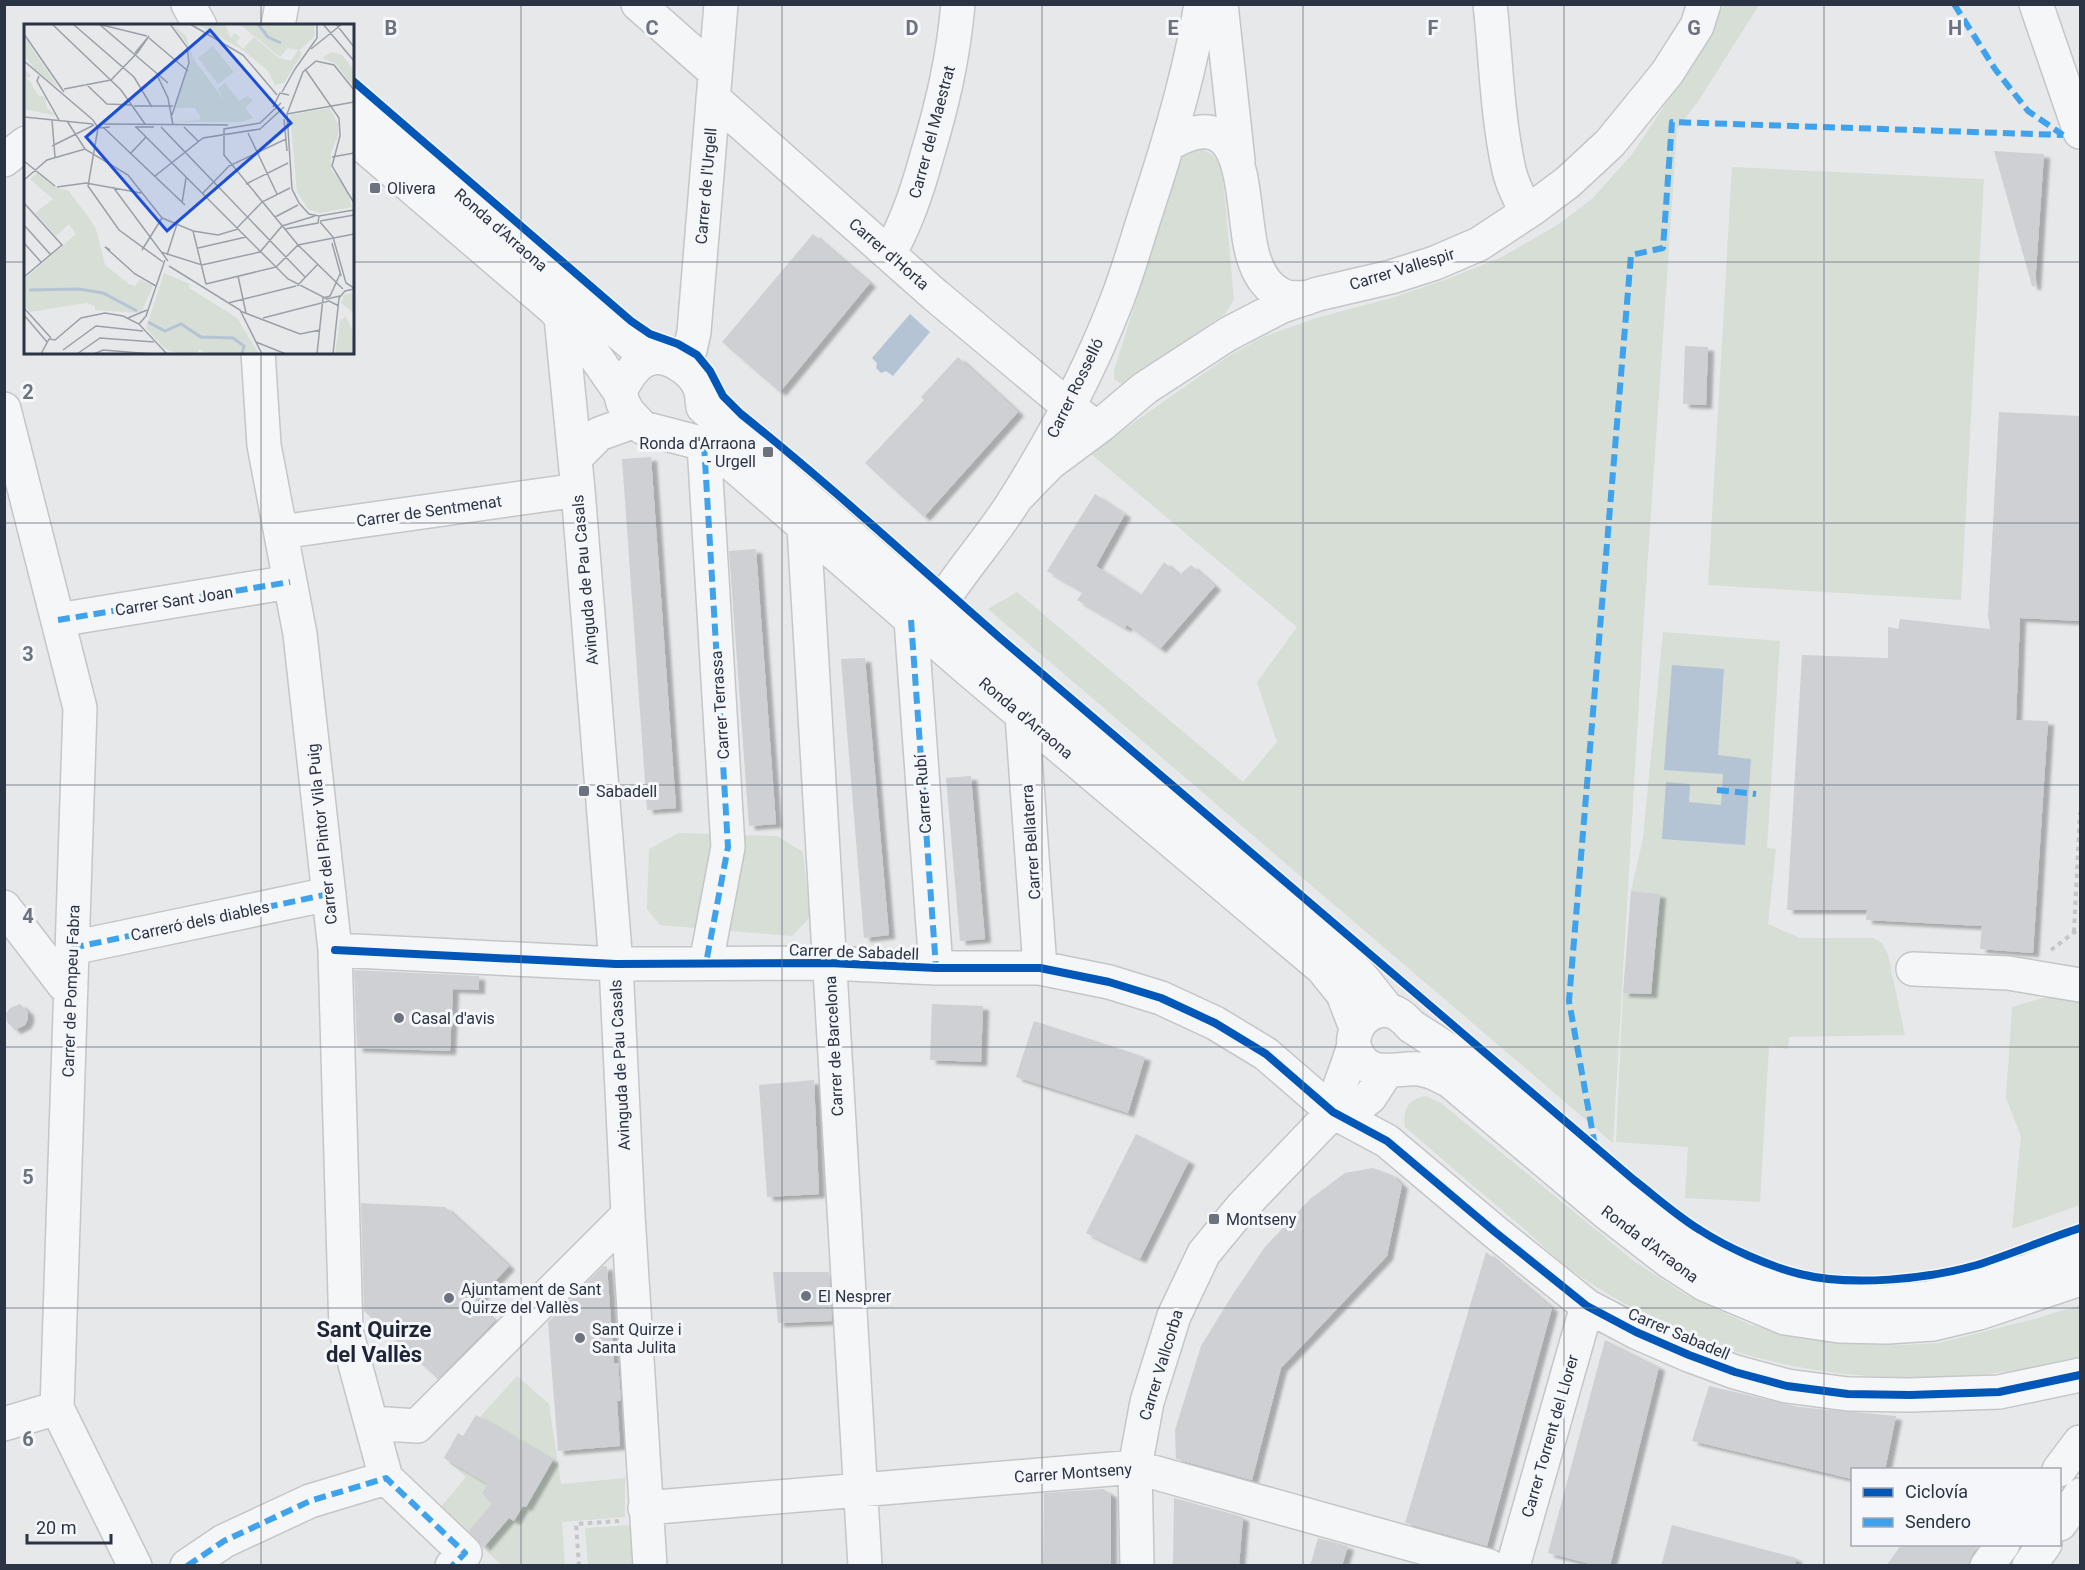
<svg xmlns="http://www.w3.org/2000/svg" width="2085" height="1570" font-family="Roboto,sans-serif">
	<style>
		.green { fill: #d6ded6 }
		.water { fill: #b4c4d5 }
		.building { fill: #ced0d3; filter: url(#shadow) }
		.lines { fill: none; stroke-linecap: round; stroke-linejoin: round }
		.minor-casing { stroke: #c4c6c8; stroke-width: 36 }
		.path { stroke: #c5c6ca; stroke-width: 4; stroke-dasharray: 4.5 4.5; stroke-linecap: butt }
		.minor { stroke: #f5f6f7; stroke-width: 33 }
		.quiet { stroke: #3ea3ec; stroke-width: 6; stroke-dasharray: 12 6; stroke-linecap: butt }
		.cycleway-casing { stroke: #f4f6f9; stroke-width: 11 }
		.cycleway { stroke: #0057b8; stroke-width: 8 }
		.grid { fill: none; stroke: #6c737f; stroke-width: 1.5; stroke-opacity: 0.55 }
		.poi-dot { fill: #6c737f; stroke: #f4f6f9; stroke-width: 2 }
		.labels { text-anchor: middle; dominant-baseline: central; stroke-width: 6; stroke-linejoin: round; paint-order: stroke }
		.street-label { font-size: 16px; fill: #2b3445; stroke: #f4f6f9 }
		.poi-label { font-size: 16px; fill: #2b3445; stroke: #f4f6f9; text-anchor: start }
		.district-label { font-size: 22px; font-weight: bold; fill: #1d2536; stroke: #f4f6f9 }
		.inset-river { fill: none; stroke: #b4c4d5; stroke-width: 3 }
		.inset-road { fill: none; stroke: #9ba0a8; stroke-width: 1.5 }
		.view { fill: #1d4ed8; fill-opacity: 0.15; stroke: #1d4ed8; stroke-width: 3 }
		.inset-edge { fill: none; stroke: #2b3445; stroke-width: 3 }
		.grid-label { font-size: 20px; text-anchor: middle; font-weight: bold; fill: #6c737f; stroke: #f4f6f9; stroke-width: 6; stroke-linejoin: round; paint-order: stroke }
	</style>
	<defs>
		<filter id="shadow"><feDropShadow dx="6" dy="4" stdDeviation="1.5" flood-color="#0004"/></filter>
	</defs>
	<rect width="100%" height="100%" fill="#e6e8ea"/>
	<!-- green -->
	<path class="green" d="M1724,5H1759L1699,100L1677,129L1644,616L1613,1143L988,609L1017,592L1243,782L1277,742L1257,682L1297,627L1090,453L1229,356L1263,337L1316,318L1392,298L1450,278L1502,257L1559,224L1593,198L1633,153L1698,55Z
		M1197,149C1210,151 1217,157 1222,169L1234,299L1226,313L1122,384L1114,379V371L1181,156Z
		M1732,167L1984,179L1961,600L1708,585Z
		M1663,632L1780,641L1767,848L1776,849L1768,924L1800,938H1873L1882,943L1888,955L1905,1035L1789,1037L1788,1049L1769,1046L1760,1202L1685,1198L1688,1147L1616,1142L1623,993L1651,994L1660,894L1631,891L1643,838Z
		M679,833L777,836L803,852L810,917L792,936L660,925L647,909L649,849Z
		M2063,992L2080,995V1205L2012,1229L2021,1136L2006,1098L2012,1007Z
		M1426,1096L1441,1103L1635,1262L1686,1295L1751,1325L1810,1339L1902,1345L1939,1343L2038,1318L2080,1305V1361C2049,1369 2018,1371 1986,1374C1836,1388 1704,1360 1577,1274C1558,1261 1540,1243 1522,1227C1483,1194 1444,1161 1405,1127C1402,1110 1408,1099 1426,1096Z
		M517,1376L549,1404L561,1484L625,1478V1517L562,1522L565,1565H502L439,1509L466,1477L444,1458L488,1484L482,1495L504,1515L523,1506L526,1507L549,1468L538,1461L542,1454L480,1417Z
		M633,1525L636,1565H588L585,1528Z"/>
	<!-- water -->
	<path class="water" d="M910,314L930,332L893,376L886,371L881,373L876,368L877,363L872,358Z
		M1672,665L1724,669L1718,755L1751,759L1745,845L1662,839L1666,782L1690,784L1689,802L1721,805L1723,774L1664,770Z"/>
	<!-- building -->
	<path class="building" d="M1994,151L2044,154L2035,286H2032Z
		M813,234L870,283L780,392L722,342Z
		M1685,346L1708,347L1706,405L1683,404Z
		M958,357L1018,412L924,517L865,463L924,400L921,397Z
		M1999,412L2080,416V621L2020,618L2016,720L2048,721L2033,953L1980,949L1982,926L1866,920L1867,910H1787L1802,655L1888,658V627L1898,629L1900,619L1990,629L1988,616Z
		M651,457L676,808L647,810L622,459Z
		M1095,494L1125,514L1096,566L1141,595L1164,562L1179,575L1191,565L1215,586L1160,649L1127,625L1125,628L1077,600L1083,592L1047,571Z
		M756,549L776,824L749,826L729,551Z
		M865,658L889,935L864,938L841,659Z
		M971,776L985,939L960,941L946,778Z
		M1631,891L1660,894L1651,994L1623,993Z
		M354,970L479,976V990L453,989L450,1051L357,1048Z
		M20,1004L28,1012V1019L25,1025L15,1030L7,1022L6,1014L10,1008Z
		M932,1004L983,1006L981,1062L930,1060Z
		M1034,1021L1145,1057L1128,1113L1016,1077Z
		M814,1080L819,1194L767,1197L759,1085Z
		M1136,1134L1189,1161L1140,1259L1086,1233Z
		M1373,1168L1392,1175L1402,1185L1387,1256L1281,1368L1252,1480L1176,1459L1175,1430L1201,1346L1233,1294L1265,1247L1310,1199L1345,1173Z
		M361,1203L445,1207L509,1266L475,1303L495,1321L438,1379L364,1311Z
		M1486,1252L1552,1308L1487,1546L1405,1523Z
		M603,1266H607L614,1363H618L621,1401H617L620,1446L558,1451L548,1322Z
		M773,1272H829L832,1321L778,1323Z
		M1605,1340L1659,1367L1610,1566H1598L1548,1553Z
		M1709,1386L1799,1407L1896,1416L1885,1470H1852V1479L1692,1441Z
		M476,1415L553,1460L526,1507L523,1506L514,1521L509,1518L484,1547L469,1531L492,1504L482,1494L488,1484L444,1458L458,1433L463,1436Z
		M1103,1489L1111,1494V1566H1043L1044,1493Z
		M1174,1498L1243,1517L1239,1566H1173Z
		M1672,1525L1796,1558L1795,1566H1661Z
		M1318,1538L1348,1546L1342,1566H1310Z
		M1901,1545H1979L1972,1555L1968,1566H1886Z"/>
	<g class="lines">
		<defs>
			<path id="minor" d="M188,4L200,26
				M638,4L715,72
				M1221,4L1238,161
				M1490,4C1496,59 1497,116 1509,170C1512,185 1520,198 1526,212
				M2036,4L2080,132
				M278,26L282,4
				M713,98L935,295L1069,407L1085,419
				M352,102L649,359
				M352,136L553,308L588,346L620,392L623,403L628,412L643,428L704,444L731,463L970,671L1322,968L1343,994L1356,1028
				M1169,144C1257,93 1237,216 1255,262C1260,277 1270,290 1284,296C1291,299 1300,297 1307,298
				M4,160L26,143
				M889,254C906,224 917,192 926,159C942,106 953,60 958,4
				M561,317L578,490L616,964L628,1215L650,1566
				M258,352L264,445L300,634L335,950L346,1331L386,1478
				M679,363L690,350L694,332L721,4
				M620,392C626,379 633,366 646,360C666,351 693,370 700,388C702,393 702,401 703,407L886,567L937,609L1337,950L1365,981L1387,1009
				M4,409L80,708L57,1408L135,1566
				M704,444L728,847L706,963
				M575,458L599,434L635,421
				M1015,499L1050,463L1101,425L1145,388L1228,334L1282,306L1318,294L1391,277L1435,263L1479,244L1532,209L1568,182L1610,143L1667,73L1697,26L1704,4
				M804,527L865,1566
				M281,532L578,490
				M937,609C961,570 992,537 1016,498C1054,437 1089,372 1115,305C1128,273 1137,239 1148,206C1170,140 1190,73 1201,4
				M58,620L290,582
				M911,620L936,968
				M1022,715L1040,968
				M4,907L64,985L71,988
				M72,948L329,894
				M335,950L616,964L829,963L936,968H1040L1109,982L1161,998L1215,1023L1266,1054L1333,1112L1387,1141L1495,1232L1587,1306L1636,1332L1689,1355L1735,1372L1787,1386L1848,1394L1910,1395L1999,1392L2080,1375
				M1913,969L2008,973L2080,985
				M1333,1112C1337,1087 1348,1069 1354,1044
				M2080,1249L2028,1271L1929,1298L1886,1302L1841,1300L1792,1293L1716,1261L1685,1241L1624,1194L1486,1078L1464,1060L1411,1026C1402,1015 1390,1006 1375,1012C1367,1015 1359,1022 1356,1031C1353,1038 1353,1046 1357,1053C1369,1080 1397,1067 1419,1069C1431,1070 1440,1076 1450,1081L1608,1214L1670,1262L1704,1284L1785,1318L1839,1326L1887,1327L1933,1324L1979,1313L2080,1279
				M371,1423L417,1426L628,1215
				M4,1424L57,1408
				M2059,1470L2080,1442
				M386,1478L465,1553L452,1566
				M645,1508L1135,1467L1489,1566
				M2060,1524L2080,1495
				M187,1566L224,1541L310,1501L386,1478
				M1137,1566L1135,1467L1147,1402L1174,1316L1204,1253L1242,1207L1333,1112L1356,1108L1370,1097L1387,1071
				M1513,1566L1587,1306
				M1987,1566L2003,1544
				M2029,1566L2045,1544"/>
		</defs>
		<!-- minor casing -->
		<use href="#minor" class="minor-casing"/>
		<!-- path -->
		<path class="path" d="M2074,932L2080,812
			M2051,950L2080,928
			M579,1566L576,1524L619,1521"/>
		<!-- minor -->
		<use href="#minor" class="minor"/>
		<!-- quiet -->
		<path class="quiet" d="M1954,4L1995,69L2028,111L2063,135
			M704,444L728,847L706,963
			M58,620L290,582
			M911,620L936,968
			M1717,790L1756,794
			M72,948L329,894
			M1595,1146L1569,1001L1631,255L1663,248L1672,122L2063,135
			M187,1566L224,1541L310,1501L386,1478L465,1553L452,1566"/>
		<defs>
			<path id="cycleway" d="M352,80L631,321L650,334L678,344L697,355L710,371L723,396L741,414C830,485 913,562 999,637L1634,1180C1656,1197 1677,1216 1700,1230C1728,1248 1768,1266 1800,1274C1852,1287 1927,1279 1977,1265C2012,1254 2046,1239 2080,1228
				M335,950L616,964L829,963L936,968H1040L1109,982L1161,998L1215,1023L1266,1054L1333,1112L1387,1141L1495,1232L1587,1306L1636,1332L1689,1355L1735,1372L1787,1386L1848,1394L1910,1395L1999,1392L2080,1375"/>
		</defs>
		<!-- cycleway casing -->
		<use href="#cycleway" class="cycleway-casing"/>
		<!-- cycleway -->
		<use href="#cycleway" class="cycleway"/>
	</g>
	<!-- grid -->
	<path class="grid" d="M261,4V26M521,4V1566M782,4V1566M1042,4V1566M1303,4V1566M1564,4V1566M1824,4V1566M4,262H26M352,262H2080M261,352V1566M4,523H2080M4,785H2080M4,1047H2080M4,1308H2080"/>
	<!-- markers -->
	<g class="poi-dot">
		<rect x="369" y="182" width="12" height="12" rx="3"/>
		<rect x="762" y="446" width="12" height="12" rx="3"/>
		<rect x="578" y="785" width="12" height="12" rx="3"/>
		<circle cx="399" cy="1018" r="6"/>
		<rect x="1208" y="1213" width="12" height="12" rx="3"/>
		<circle cx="806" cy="1296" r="6"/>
		<circle cx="449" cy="1298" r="6"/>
		<circle cx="580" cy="1338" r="6"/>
	</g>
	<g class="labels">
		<!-- street labels -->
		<g class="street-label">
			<text transform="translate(932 132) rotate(-75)">Carrer del Maestrat</text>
			<text transform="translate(706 186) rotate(-85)">Carrer de l'Urgell</text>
			<text transform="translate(501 230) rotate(41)">Ronda d'Arraona</text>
			<text transform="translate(889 254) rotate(41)">Carrer d'Horta</text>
			<text transform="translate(1402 269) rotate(-17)">Carrer Vallespir</text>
			<text transform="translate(1075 388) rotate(-64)">Carrer Rosselló</text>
			<text transform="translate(429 511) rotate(-8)">Carrer de Sentmenat</text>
			<text transform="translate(585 580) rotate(-95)">Avinguda de Pau Casals</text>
			<text transform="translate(174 601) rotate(-9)">Carrer Sant Joan</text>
			<text transform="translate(720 705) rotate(-94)">Carrer Terrassa</text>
			<text transform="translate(1026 718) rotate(40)">Ronda d'Arraona</text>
			<text transform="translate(923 794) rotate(-94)">Carrer Rubí</text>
			<text transform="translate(322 834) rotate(-96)">Carrer del Pintor Vila Puig</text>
			<text transform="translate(1031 842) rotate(-94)">Carrer Bellaterra</text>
			<text transform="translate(200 921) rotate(-12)">Carreró dels diables</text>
			<text transform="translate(854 952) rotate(2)">Carrer de Sabadell</text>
			<text transform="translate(71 991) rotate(-88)">Carrer de Pompeu Fabra</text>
			<text transform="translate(834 1046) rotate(-93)">Carrer de Barcelona</text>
			<text transform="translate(620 1065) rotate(-93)">Avinguda de Pau Casals</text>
			<text transform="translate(1650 1244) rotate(37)">Ronda d'Arraona</text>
			<text transform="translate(1679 1334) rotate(23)">Carrer Sabadell</text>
			<text transform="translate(1161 1365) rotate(-73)">Carrer Vallcorba</text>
			<text transform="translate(1550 1436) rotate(-74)">Carrer Torrent del Llorer</text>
			<text transform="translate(1073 1473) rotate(-4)">Carrer Montseny</text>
		</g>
		<!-- poi labels -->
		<g class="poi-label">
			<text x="387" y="188">Olivera</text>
			<text x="756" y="443" text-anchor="end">Ronda d'Arraona<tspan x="756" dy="18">- Urgell</tspan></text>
			<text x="596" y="791">Sabadell</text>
			<text x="411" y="1018">Casal d'avis</text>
			<text x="1226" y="1219">Montseny</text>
			<text x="461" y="1289">Ajuntament de Sant<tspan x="461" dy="18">Quirze del Vallès</tspan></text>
			<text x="818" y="1296">El Nesprer</text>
			<text x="592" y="1329">Sant Quirze i<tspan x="592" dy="18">Santa Julita</tspan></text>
		</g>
		<!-- district labels -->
		<g class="district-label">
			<text x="374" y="1329">Sant Quirze<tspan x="374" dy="25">del Vallès</tspan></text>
		</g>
	</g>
	<!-- overview -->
	<g transform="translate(24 24)">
		<rect width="330" height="330" fill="#e6e8ea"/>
		<path d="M148,0L162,12L169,34L202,79L194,65L201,59L215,77L223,72L229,76L221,84L229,94L217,98H152L176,96V92L171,84H150L167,38L163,20ZM173,0H201L206,13L211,17L207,13L211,9L216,14L212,18L219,25L230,13L255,34L267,37L274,26L264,24L256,33L218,2L211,0H290L291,12L275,27L278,29L260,59L251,61L244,47L219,26ZM0,13L34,63L14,49L0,31ZM189,22L210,48L194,60L174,34ZM308,28L318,31L330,46V64L312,40L298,34ZM0,44L7,52L1,55L5,56L14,71L21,73L23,84L33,92L0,85ZM306,84L314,100V112L307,128V145L322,165L328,183L296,189L284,185L273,168L266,91ZM14,148L34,164L44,166L65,194L72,205L81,241L105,260L111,262L116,255L129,262L117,289L71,286V282L62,279L6,288L0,280L2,254L52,210L45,200L32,212L11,189L29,175L6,155ZM140,249L166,260L165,264L213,294L235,330H184L176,325L172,330H156L141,325L122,304ZM330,268V289L317,279L320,271ZM322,293L330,309V330H311L316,296Z" fill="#d6ded6"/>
		<path class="inset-river" d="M234,0L244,13L257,19M5,266L55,265L79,269L113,287M124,298L141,307L157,300L177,313L209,314L220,322L218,330"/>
		<path class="inset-road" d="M28,0L97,66L121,100M49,0L110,53L128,83M75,0L144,59M146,0L163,23L165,39L148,91M166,0L219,31L253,71M299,0L330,37M312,0L330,23M78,1L123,12M0,10L40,68M125,14L164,47M287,25L318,0M0,37L69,96M271,45L293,14V0M281,45L315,94L316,112L308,142L330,179M133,51L144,74L149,101M15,52L13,57L35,96M62,60L83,80L108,81M40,65L87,56L114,28L125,12L111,29M330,66L310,41L292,37L279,48L263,90L268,165L275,179L285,190L295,192L330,186M258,68L271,45M257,79L236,99L200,105V131L274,221L319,265M110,82H149M249,83L256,69L265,71M263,90L330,78M0,93L69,100M260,95L263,127M28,96L31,133M69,96L74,104L86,103M43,97L61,125M80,100L204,101M111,103H130M112,103L264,255L303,275L316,272M137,103L281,253M160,103L174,117M74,104L64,162L95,206L139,238M80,104L161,181M224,109L253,170M28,122L70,101M106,130L122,113M308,133L330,129M0,137L31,162M131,152L179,114L236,105L260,83M0,156L23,136L61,125L104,151L138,194L169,207L194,211L214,205M222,160L264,139M33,163L62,159L117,169M89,163L144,237M178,170L205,142L262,115M0,179L38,221L0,253M158,179L162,154M251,193L274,181M296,197L330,191M296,198L309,213L322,259L330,264M0,201L26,230M213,204L238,178L266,164M261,205L294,199L295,192M169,207L182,260M0,219L17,238M308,219L317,252M174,224L222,213M86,226L81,223L111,250L132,262M118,226L138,194M137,228L178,241L236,228L258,202L291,192M143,231L153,200M145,242L216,286L238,330M214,252L222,289M182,260L252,243L274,221L330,210M273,262L294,240M204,279L272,262M0,284L27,314M216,287L276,310L296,306M0,291L23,318M104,294L123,286M239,294L305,277L315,282M115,300L122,292L141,236M232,318L262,330M39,326L72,302L119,307M17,330L25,315L31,316L57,294L81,289L99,292L115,300L143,330M53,330L76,314L130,318M70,330L79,326L129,330M293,330L299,274L306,272L316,250M309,330L315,274L321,267L330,265"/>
		<path class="view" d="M186,6L267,99L143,207L62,113Z"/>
		<rect width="330" height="330" class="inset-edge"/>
	</g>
	<g class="grid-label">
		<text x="391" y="35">B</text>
		<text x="652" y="35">C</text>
		<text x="912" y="35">D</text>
		<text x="1173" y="35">E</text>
		<text x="1433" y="35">F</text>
		<text x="1694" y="35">G</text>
		<text x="1955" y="35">H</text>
		<text x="28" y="399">2</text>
		<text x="28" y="661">3</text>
		<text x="28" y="923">4</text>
		<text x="28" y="1184">5</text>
		<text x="28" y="1446">6</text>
	</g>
	<!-- border -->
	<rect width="2085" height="1570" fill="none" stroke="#2b3445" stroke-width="12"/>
	<!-- legend -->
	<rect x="1851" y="1468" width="210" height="78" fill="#f4f6f9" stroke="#a4a8b1" stroke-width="1.5"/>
	<rect x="1863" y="1488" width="30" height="9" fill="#0057b8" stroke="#a4a8b1" stroke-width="1.5"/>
	<text x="1905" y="1498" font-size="18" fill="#2b3445">Ciclovía</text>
	<rect x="1863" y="1518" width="30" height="9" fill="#3ea3ec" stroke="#a4a8b1" stroke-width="1.5"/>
	<text x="1905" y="1528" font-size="18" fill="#2b3445">Sendero</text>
	<!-- scale -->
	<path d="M27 1534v9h84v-9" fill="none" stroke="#2b3445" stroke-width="3"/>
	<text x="36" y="1534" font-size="18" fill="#2b3445" stroke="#f4f6f9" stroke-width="4.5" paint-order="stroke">20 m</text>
</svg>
